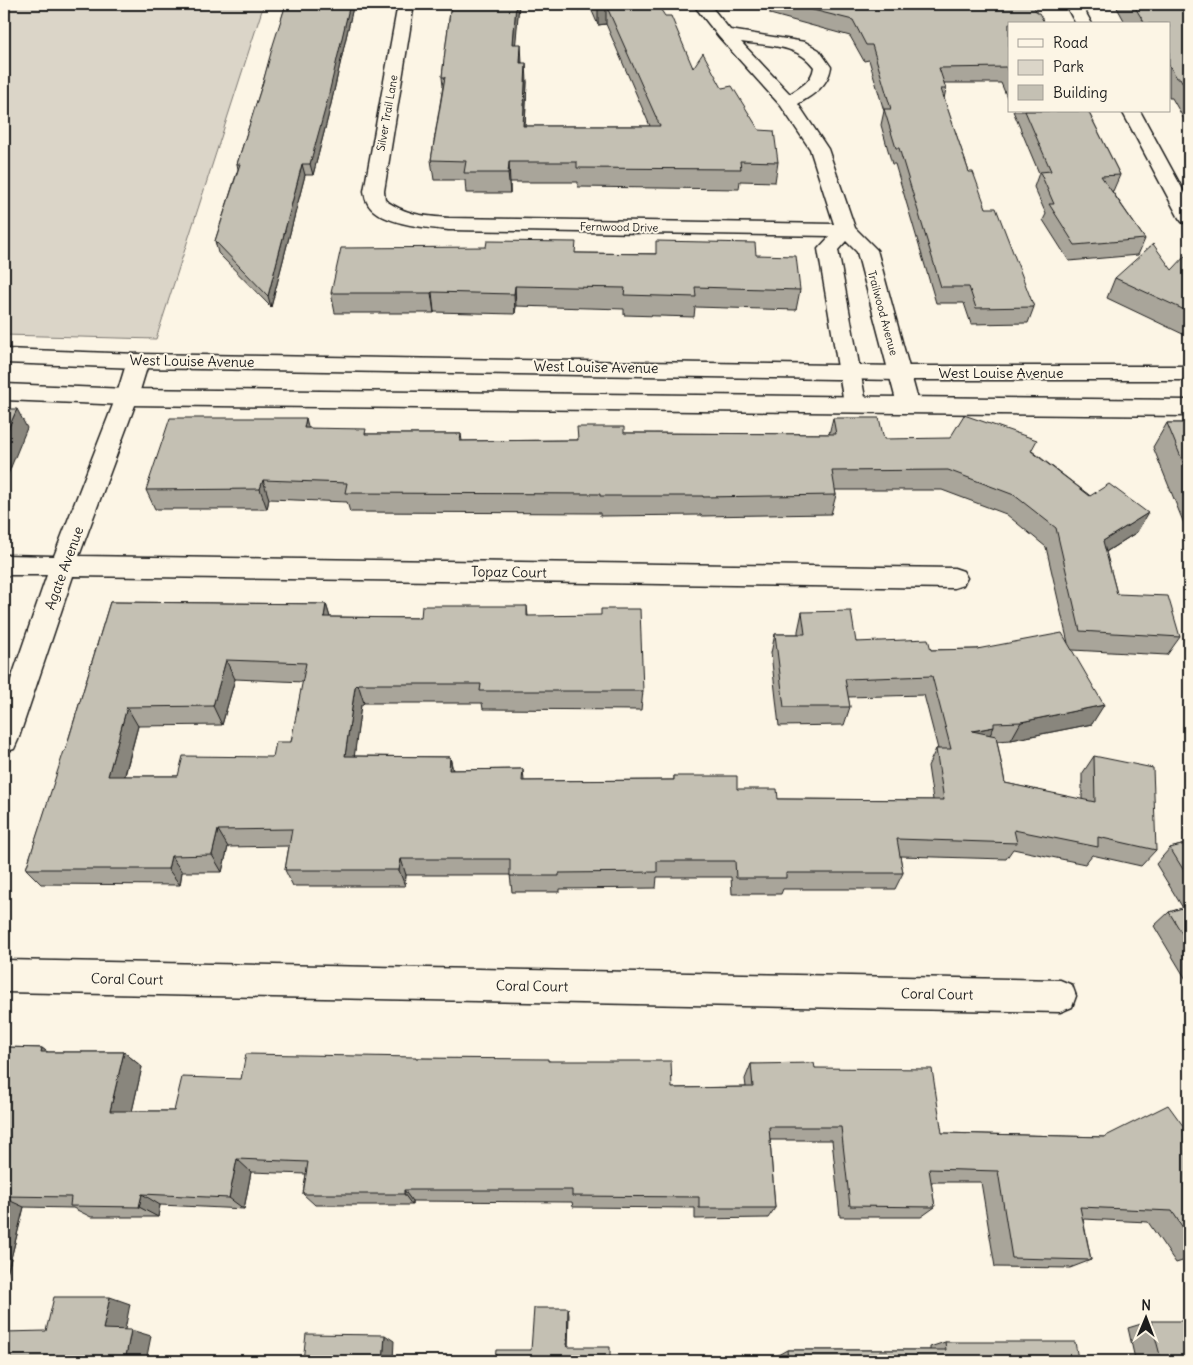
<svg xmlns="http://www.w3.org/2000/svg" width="1193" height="1365" font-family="Delius,sans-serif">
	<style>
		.green { fill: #dbd5c8; stroke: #7c7872 }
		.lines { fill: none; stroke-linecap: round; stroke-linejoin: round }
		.minor-casing { stroke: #1c1c1c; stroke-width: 3 }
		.major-casing { stroke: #1c1c1c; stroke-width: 3 }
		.minor { fill: #fcf5e5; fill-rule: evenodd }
		.major { fill: #fcf5e5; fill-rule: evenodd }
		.wall { fill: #a9a59a; stroke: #1c1c1c; fill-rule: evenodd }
		.shaded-wall { fill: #89867d; stroke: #1c1c1c }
		.building { fill: #c4c0b3; stroke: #1c1c1c; fill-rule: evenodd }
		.labels { text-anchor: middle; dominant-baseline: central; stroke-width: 4; stroke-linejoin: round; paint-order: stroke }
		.far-street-label { font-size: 11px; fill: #1c1c1c; stroke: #fcf5e5 }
		.street-label { font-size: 14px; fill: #1c1c1c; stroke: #fcf5e5 }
	</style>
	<rect width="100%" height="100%" fill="#fcf5e5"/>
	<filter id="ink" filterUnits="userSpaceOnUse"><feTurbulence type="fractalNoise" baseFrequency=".02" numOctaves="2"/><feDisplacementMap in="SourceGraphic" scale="10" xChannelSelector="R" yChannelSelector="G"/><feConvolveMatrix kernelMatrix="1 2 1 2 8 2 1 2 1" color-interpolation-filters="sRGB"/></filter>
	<g filter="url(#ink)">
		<!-- green -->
		<path class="green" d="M4,4H264L156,339L4,335Z"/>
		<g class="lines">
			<defs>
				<path id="minor" d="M398,4H414L384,191L385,200C406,215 424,216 449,218L834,224L810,149L781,106L719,37L693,4H709L730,30L805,42L819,50L831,67C828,86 813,95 798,104L828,149L855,228L877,250L919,404L916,409L908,412L900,409L897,404L857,252L846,241L838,250L866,403L863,408L855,411L847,408L844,403L818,249L830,236L449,230C428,228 376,224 367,202C365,199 365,195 364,191ZM741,42C768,46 797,44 814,67C812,81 801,87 790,94Z
					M1065,4H1081L1092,24H1076Z
					M1122,111H1140L1189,201V224L1182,222L1179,218Z
					M138,354L146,356L149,361L138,397L79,556L954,568L963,571L967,578L963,585L954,588L73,576L18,740L14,749L4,752V700L47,575H4V555L54,556L116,397L127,361L130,356Z
					M4,960L1060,980L1072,985L1076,996L1072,1007L1060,1012L4,992Z"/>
				<path id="major" d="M4,349L138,354L899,366H1189V380H899L138,368L4,363Z
					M4,384L127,389L1189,400V416L127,405L4,400Z"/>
			</defs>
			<!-- minor casing -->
			<use href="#minor" class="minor-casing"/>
			<!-- major casing -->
			<use href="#major" class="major-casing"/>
			<!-- minor -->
			<use href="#minor" class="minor"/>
			<!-- major -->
			<use href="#major" class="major"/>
		</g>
		<!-- wall -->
		<path class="wall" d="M286,4H353V7L328,117L313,175H305L271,307L218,253L215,241L238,169L237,164L263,82Z
			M451,4H519L515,44L522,63L527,82L525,126H650L606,24L598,25L589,4H657L693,68L722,88L778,162L775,182L740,181L739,189L578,187V182H510V193H466L465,180H434L431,160L443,86L442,77Z
			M752,4H1033L1009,24V102L1001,83H944L946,89L944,99L969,172L986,208L1034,307L1028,323L971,324L964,303H936L895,164H892L881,125L884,111L869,60L864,61L850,36L770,14V7Z
			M1115,4H1189V128L1172,98H1169V24H1126Z
			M1013,111H1088L1120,175L1113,191H1112L1145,239L1138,255L1069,261L1043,220L1046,214L1034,187L1039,173Z
			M576,253L756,255L800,290L796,310L695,307L694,317L624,315V309L516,306L515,314L434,312V313H335L331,293Z
			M1189,255V337L1107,298L1115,278L1172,270Z
			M833,418L884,439L1032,451L1137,532L1106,552L1117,594L1180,637L1167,655L1072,650L1092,724L1011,740L997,741L1005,783L1082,800V774L1094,756L1156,850L1141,866L1092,855L1085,864L1013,849L1006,859L900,856L903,873L895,889H783L781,894H732L731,877H657L656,888L560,889V892H512L510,875H406L405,886H293L285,870L289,846L228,847L222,872H182L180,885L41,884L26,869L65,751L110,602L326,604L330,617L421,618L527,606L528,616L643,691L641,710L483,709L482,703H364L361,705L354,756L450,757L453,770L523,769L524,781L674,780V776L737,789L778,799L933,800L928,766L936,749H938L924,695L848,697L850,707L844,725L779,726L771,653L775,634H798V631L802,612L856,642L931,650L977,649L1068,643L1046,547L1006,514L942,490H835L836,495L831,514L701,516V515L600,516V513L350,512L347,502L269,499L267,509H155L146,490L308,428L367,434H461L462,441L578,440L624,433L829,434ZM235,679L303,682L291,742L273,757L178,776H125L138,726L222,725Z
			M1167,423H1189V536L1153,447Z
			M1189,843V995L1187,981L1154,926L1169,912L1183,908L1156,864L1170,848Z
			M4,1047L42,1048L47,1052H124L142,1067L132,1111H174L241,1079L417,1058L549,1061L672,1088L746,1087L745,1079L751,1064L815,1068L942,1133L1104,1137L1189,1134V1259L1176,1263L1148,1222L1083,1219L1091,1260L1070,1268L995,1267L981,1182H931L935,1207L921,1217H840L832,1140H770L775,1208L768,1218L695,1219V1208L573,1207L572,1202L412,1201V1205H315L303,1194L306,1174L251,1172L244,1209L160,1205L158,1217H91L73,1208L24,1207L4,1286Z
			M1151,1321L1189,1361H779L778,1355L787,1350H930V1347L945,1342L1078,1359H1135L1128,1328Z"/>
		<!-- shaded-wall -->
		<path class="shaded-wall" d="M350,4H353V7L328,117L313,175L310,164Z
			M516,4H519L514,63L513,44Z
			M606,5V24L598,25V6Z
			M521,44L522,63H520Z
			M526,63L527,82L524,146L523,126Z
			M509,162L510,182V193L508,173Z
			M302,164L305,175L271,307L268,296Z
			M515,286L516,306L515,314L514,294Z
			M432,292L434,312V313L431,293Z
			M17,409L27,428L4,484V438Z
			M306,418L311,438L304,428Z
			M263,480L269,499L267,509L260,489Z
			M1148,513L1137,532L1093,560L1103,541Z
			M326,604L332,624L324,617Z
			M226,660L235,679L222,725L213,706Z
			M358,684L364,703L361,705L352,774L345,756L355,687Z
			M1104,705L1092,724L1011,740L1021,722Z
			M127,707L138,726L120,793L108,776Z
			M994,727L985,745L972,731Z
			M450,757L453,774L449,770Z
			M218,830L228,847L222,872L212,855Z
			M171,856L182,872L180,885L168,869Z
			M401,859L406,875L405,886L399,870Z
			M42,1048L63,1063L41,1052Z
			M124,1052L142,1067L129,1125L110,1111Z
			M237,1159L251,1172L244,1209L229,1198Z
			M404,1190L412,1201V1205L404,1194Z
			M142,1194L160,1205L158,1217L139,1207Z
			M4,1198L24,1207L4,1286Z
			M110,1297L130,1304L124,1335L103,1329Z
			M568,1308L569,1315L568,1352L567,1347Z
			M131,1330L151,1336L146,1361L126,1356Z
			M385,1335L394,1341L393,1361H383Z"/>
		<!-- building -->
		<path class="building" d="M286,4H350L326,106L310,164H302L268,296L215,241L240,164H237L263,82L273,45Z
			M451,4H516L513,44H521L520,63H526L523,126H660L606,5L598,6L597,4H657L665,16H671L693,68L703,53L722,88L732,86L759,130L774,131L778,162L740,161L741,169L577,168V162H509L508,173H464L466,161L431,160L445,77H442L444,59Z
			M789,4H1033L1037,13H1039L1045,24H1009V76L1006,67L939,68L946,89H941L969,172H973L986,208H996L1034,307L976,308L969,287H941L899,148H896L884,109H891L872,45H866L853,20Z
			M1133,4H1189V94L1180,78H1177L1169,65V24H1145Z
			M1025,111H1088L1120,175L1101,176L1145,239L1075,245L1049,204H1054L1040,172L1051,171Z
			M487,241L576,242L575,253L656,254V241L755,243L756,255L796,256L800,290L695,287L696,297L624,295L625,288L515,286L514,294L432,292L431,293H331L341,248L486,247Z
			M1153,244L1172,270L1187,254L1189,255V312L1115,278Z
			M4,409H17L4,438Z
			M964,415L1037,440L1031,451L1090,496L1109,484L1148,513L1103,541L1117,594L1168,596L1180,637L1080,631L1056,528L1014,495L948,470L832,471L836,495L703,497V496H600V494L345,493L347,483L263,480L260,489L146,490L170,418H306L304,428L366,429L365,434H461L460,441L578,440L577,427H624V433L836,434L833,418H879L884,439L950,438Z
			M1167,423H1189V477Z
			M110,602L326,604L324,617L421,618L422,606H527V616L601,615V609H640L643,691H480L481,684H358L355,687L345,756L450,757L449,770L523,769L522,781L674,780V776H737V789H777L778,799L944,800L936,749H951L932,676L845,679L850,707H784L775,634H805L802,612L851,611L856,642L928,639L931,650L977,649L1062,633L1104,705L1021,722L994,723V727L972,731L996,736L1005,783L1095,802L1094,756L1153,768L1156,850L1098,837V847L1014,830L1017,843L897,839L903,873H786V878H736L735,861H657V872L559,873V876H510V859H401L399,870H285L292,829L218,830L212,855L171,856L168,869H26L64,751H65ZM226,660L306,663L291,742H276L273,757L183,756L178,776H108L127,707L213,706Z
			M1189,843V879L1170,848Z
			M1189,906V945L1169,912Z
			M4,1047L42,1048L41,1052H124L110,1111H174L182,1077L241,1079L246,1054L416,1057V1058L548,1059V1061H671L672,1088L753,1087L751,1064L814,1063L815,1068L932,1069L942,1133L1104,1137L1168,1105L1189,1134V1237L1172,1211L1080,1207L1091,1260L1012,1258L998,1171L929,1169L935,1207L850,1206L841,1127H769L775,1208H699V1197L572,1196V1190H404V1194H303L308,1162L237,1159L229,1198L142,1194L139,1207L70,1206L71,1197L4,1196Z
			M54,1297H110L103,1329L131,1330L126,1356L227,1361H4V1332L46,1331Z
			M534,1308H568L567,1347H610V1361H495L496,1350H531Z
			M1151,1321H1189V1361H788L787,1350H946L945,1342H1075L1078,1359H1161Z
			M306,1334L385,1335L383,1361H303Z"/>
	</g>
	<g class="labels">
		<!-- far-street labels -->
		<g class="far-street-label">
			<text transform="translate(387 113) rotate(-80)">Silver Trail Lane</text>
			<text transform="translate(619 227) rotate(1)">Fernwood Drive</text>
			<text transform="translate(883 313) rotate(75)">Trailwood Avenue</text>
		</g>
		<!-- street labels -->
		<g class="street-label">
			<text transform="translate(192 361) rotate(1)">West Louise Avenue</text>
			<text transform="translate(596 367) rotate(1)">West Louise Avenue</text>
			<text x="1001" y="373">West Louise Avenue</text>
			<text transform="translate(64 568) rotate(-70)">Agate Avenue</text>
			<text transform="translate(509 572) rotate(1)">Topaz Court</text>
			<text transform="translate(127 979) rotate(1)">Coral Court</text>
			<text transform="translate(532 986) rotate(1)">Coral Court</text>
			<text transform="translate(937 994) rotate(1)">Coral Court</text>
		</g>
	</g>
	<!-- margin -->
	<rect width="1193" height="1365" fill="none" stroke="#fcf5e5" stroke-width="20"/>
	<rect x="10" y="10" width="1173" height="1345" fill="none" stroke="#1c1c1c" stroke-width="2" filter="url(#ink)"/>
	<!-- legend -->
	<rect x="1008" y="22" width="162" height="90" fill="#fcf5e5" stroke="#a29e95"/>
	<rect x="1018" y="39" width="25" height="8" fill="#fcf5e5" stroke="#a29e95"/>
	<text x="1053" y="48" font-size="15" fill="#1c1c1c">Road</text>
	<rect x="1018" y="60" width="25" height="15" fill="#dbd5c8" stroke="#a29e95"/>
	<text x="1053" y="72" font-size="15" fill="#1c1c1c">Park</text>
	<rect x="1018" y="85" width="25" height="15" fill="#c4c0b3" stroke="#a29e95"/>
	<text x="1053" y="98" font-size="15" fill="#1c1c1c">Building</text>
	<!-- north arrow -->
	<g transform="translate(1146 1318) rotate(1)" stroke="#fcf5e5" stroke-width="4" paint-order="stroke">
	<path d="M0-4L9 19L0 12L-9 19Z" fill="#1c1c1c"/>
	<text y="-8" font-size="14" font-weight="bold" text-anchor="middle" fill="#1c1c1c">N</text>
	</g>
</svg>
